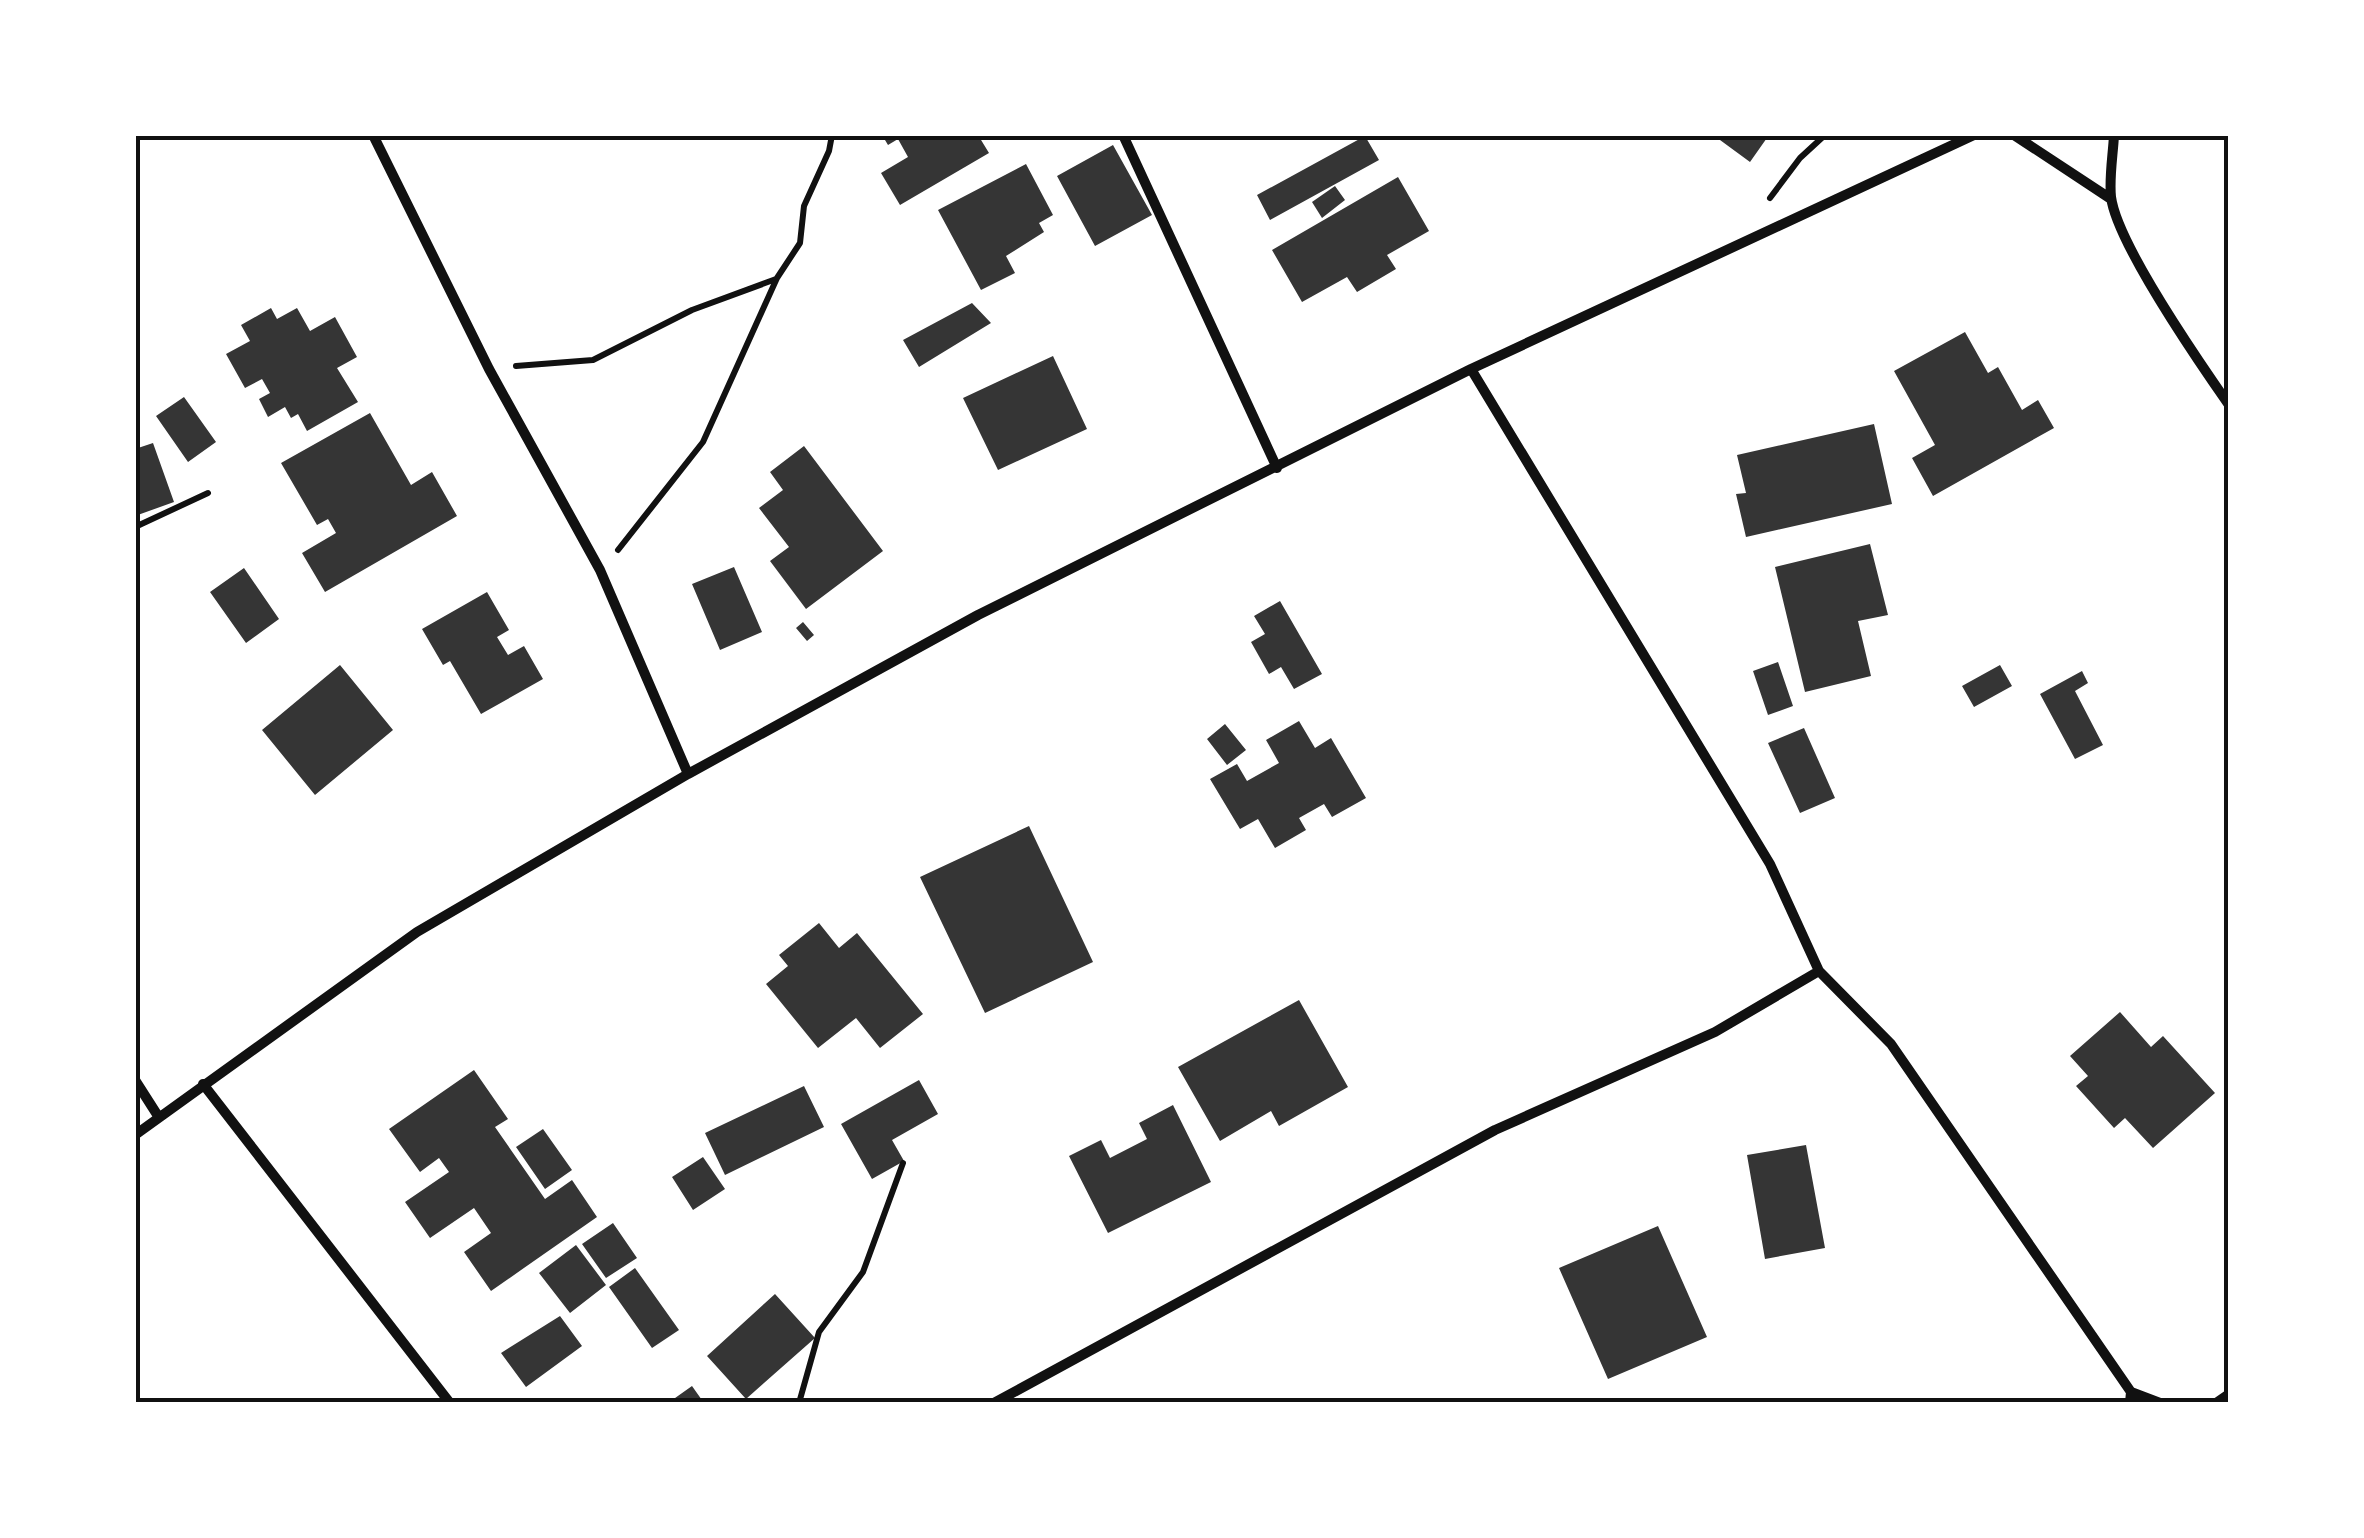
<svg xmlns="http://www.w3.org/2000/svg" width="2364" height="1538" font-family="'Exo 2',sans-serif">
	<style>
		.building { fill: #353535 }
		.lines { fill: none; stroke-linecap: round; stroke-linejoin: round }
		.path { stroke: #111; stroke-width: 6 }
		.minor { stroke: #111; stroke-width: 10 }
		.neatline { fill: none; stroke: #111; stroke-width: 4 }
	</style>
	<rect width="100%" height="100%" fill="#fff"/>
	<!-- building -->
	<path class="building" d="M882,135H978L989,153L900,205L881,173L908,157L898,139L888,145Z
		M1723,135H1769L1750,162L1720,140Z
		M1365,136L1379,160L1270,220L1257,195Z
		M1113,145L1152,215L1095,246L1057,176Z
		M1026,164L1053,215L1039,223L1044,232L1006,256L1015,273L981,290L938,210Z
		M1398,177L1429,231L1387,255L1396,269L1357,292L1347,277L1302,302L1272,250Z
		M1335,186L1345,200L1322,218L1312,202Z
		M972,303L991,323L919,367L903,340Z
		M271,308L277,319L297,308L310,331L335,317L357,357L337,368L358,402L307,431L298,414L291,418L285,407L268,417L259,399L270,393L262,379L245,388L226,354L250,341L241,325Z
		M1965,332L1988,373L1998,367L2022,410L2038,400L2054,428L1933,496L1912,458L1935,445L1894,371Z
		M1053,356L1087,429L998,470L963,398Z
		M184,397L216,442L188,462L156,416Z
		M370,413L411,485L432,472L457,516L325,592L302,553L336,533L328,519L317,525L281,463Z
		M1874,424L1892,504L1746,537L1736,494L1746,493L1737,455Z
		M153,443L174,502L135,516V449Z
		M804,446L883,551L806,609L770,561L789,547L759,508L783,490L770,472Z
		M1870,544L1888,615L1858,621L1871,676L1805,692L1775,567Z
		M734,567L762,632L720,650L692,584Z
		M244,568L279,619L246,643L210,592Z
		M487,592L509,630L497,637L508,655L524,646L543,679L481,714L450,661L443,665L422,629Z
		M1280,601L1322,674L1294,689L1281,667L1269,674L1251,642L1265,634L1254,616Z
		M803,622L814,635L807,641L796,628Z
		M1778,662L1793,706L1768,715L1753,671Z
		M340,665L393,730L315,795L262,730Z
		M2000,665L2012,686L1974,707L1962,686Z
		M2082,671L2088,683L2075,691L2103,745L2075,759L2040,694Z
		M1299,721L1315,748L1331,738L1366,798L1332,817L1324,804L1299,818L1306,830L1275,848L1258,819L1240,829L1210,779L1237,764L1247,781L1279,763L1266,740Z
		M1225,724L1246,750L1227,765L1207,739Z
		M1804,728L1835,798L1800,813L1768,743Z
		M1029,826L1093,962L985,1013L920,877Z
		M819,923L839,948L857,933L923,1014L880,1048L856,1018L818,1048L766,984L788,966L779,955Z
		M1299,1000L1348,1087L1279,1126L1271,1111L1220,1141L1178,1067Z
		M2120,1012L2151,1047L2163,1036L2215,1093L2153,1148L2125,1118L2114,1128L2076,1086L2088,1076L2070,1056Z
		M474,1070L508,1119L495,1127L545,1199L572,1180L597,1217L491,1291L464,1252L491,1233L474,1208L430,1238L405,1202L449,1172L439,1158L420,1172L389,1129Z
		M919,1080L938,1114L892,1140L904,1161L872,1179L841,1124Z
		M804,1086L824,1127L725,1175L705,1133Z
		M1173,1105L1211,1182L1108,1233L1069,1156L1101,1140L1110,1158L1147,1139L1139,1123Z
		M543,1129L572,1170L545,1189L516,1147Z
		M1806,1145L1825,1248L1765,1259L1747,1155Z
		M703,1157L725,1189L693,1210L672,1177Z
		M613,1223L637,1258L606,1278L582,1244Z
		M1658,1226L1707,1337L1608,1379L1559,1268Z
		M576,1245L606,1285L570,1313L539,1273Z
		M635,1268L679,1330L652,1348L609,1287Z
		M775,1294L815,1338L746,1399L707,1356Z
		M560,1316L582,1346L526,1387L501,1353Z
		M692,1386L704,1403H668Z"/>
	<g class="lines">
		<!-- path -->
		<path class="path" d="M1770,198L1800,158L1825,135
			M516,366L593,360L692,310L776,279
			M135,527L208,493
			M618,550L703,442L777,278L800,243L804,206L829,151L832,135
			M799,1403L819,1332L863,1272L903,1163"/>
		<!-- minor -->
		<path class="minor" d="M373,135L489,369L600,570L688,774
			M1123,135L1277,468
			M2014,135L2111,199
			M2114,135C2113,155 2109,177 2111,197C2117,244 2199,362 2229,405
			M1471,369L1770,864L1819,971L1891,1044L2131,1392L2130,1403
			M135,1080L158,1116
			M203,1084L450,1403
			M135,1135L417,932L688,774L978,615L1471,369L1974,135
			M2131,1392L2160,1403
			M994,1403L1495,1130L1715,1032L1819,971
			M2216,1403L2229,1394"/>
	</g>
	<!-- border -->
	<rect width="2364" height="1538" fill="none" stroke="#ffffff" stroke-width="275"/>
	<rect x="138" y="138" width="2088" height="1262" class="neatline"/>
</svg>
